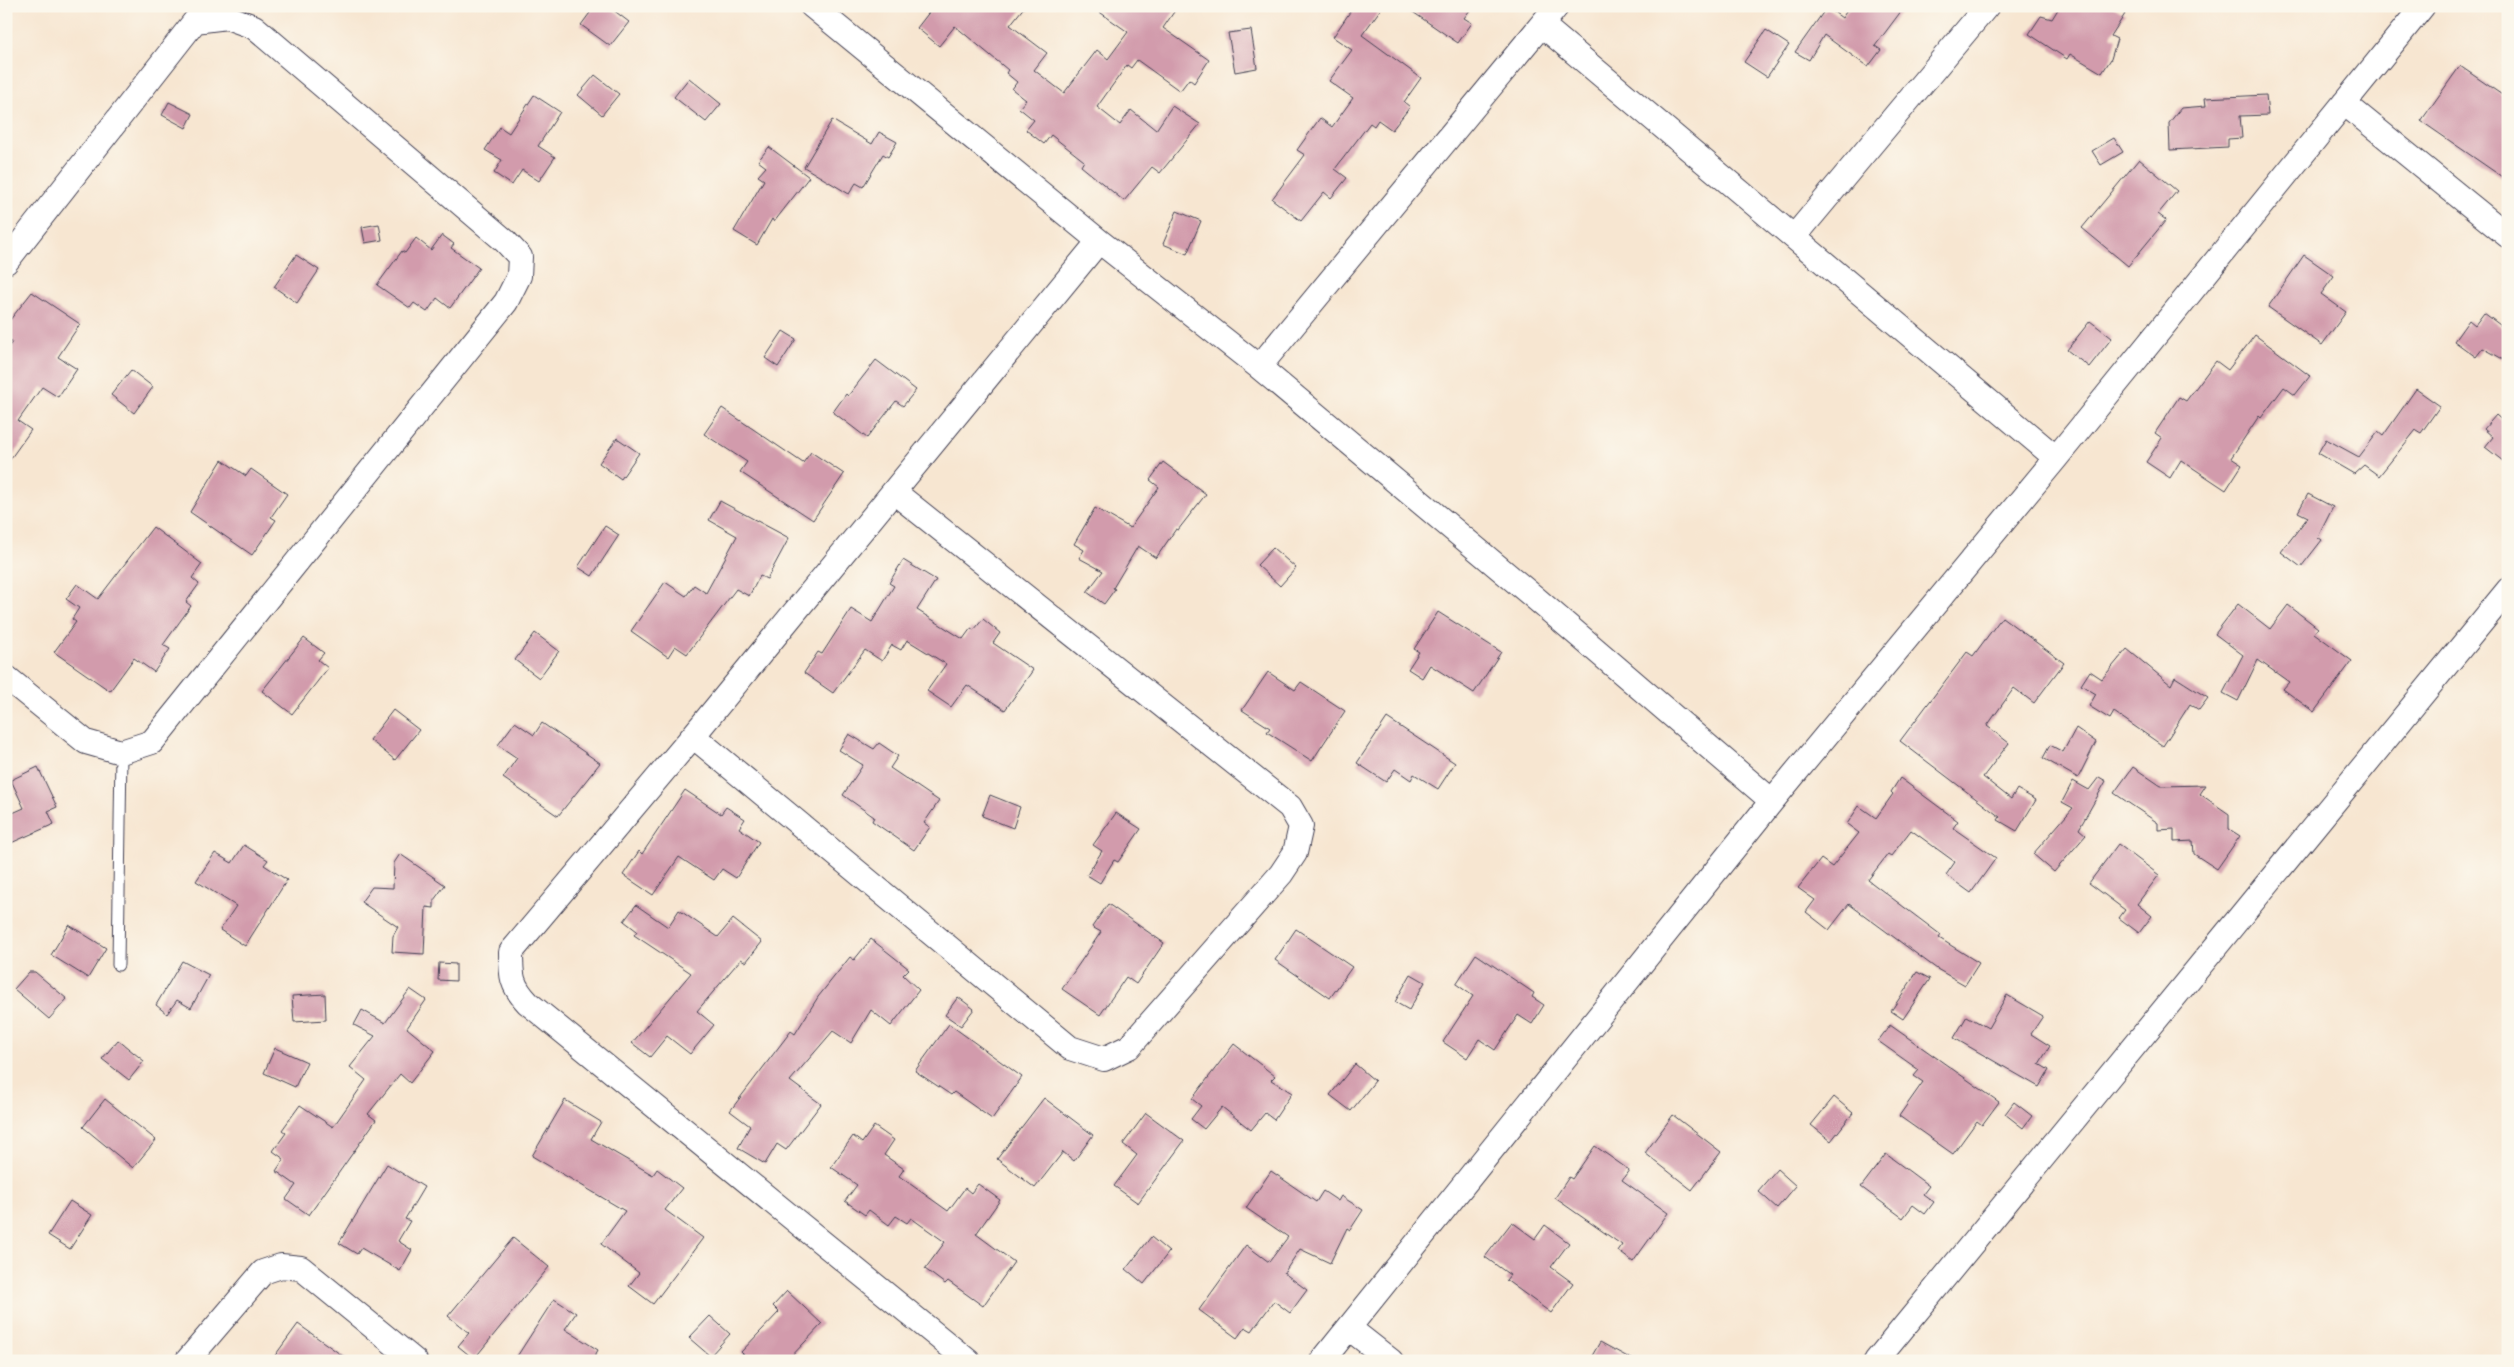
<svg xmlns="http://www.w3.org/2000/svg" width="2514" height="1367" font-family="'Shantell Sans',sans-serif">
	<style>
		.building { fill: #d29bac }
		.lines { fill: none; stroke-linecap: round; stroke-linejoin: round }
		.lane-casing { stroke: #423f52; stroke-width: 13 }
		.street-casing { stroke: #423f52; stroke-width: 26 }
		.lane { stroke: #fff; stroke-width: 11 }
		.street { stroke: #fff; stroke-width: 24 }
	</style>
	<rect width="100%" height="100%" fill="#fbf7ec"/>
	<filter id="ink" filterUnits="userSpaceOnUse"><feTurbulence type="fractalNoise" baseFrequency=".02" numOctaves="2"/><feDisplacementMap in="SourceGraphic" scale="10" xChannelSelector="R" yChannelSelector="G"/><feConvolveMatrix kernelMatrix="1 2 1 2 8 2 1 2 1" color-interpolation-filters="sRGB"/></filter>
	<filter id="wash" filterUnits="userSpaceOnUse"><feTurbulence type="fractalNoise" baseFrequency=".0096" numOctaves="4" result="noise"/><feDisplacementMap in="SourceGraphic" scale="20" xChannelSelector="R" yChannelSelector="G"/><feGaussianBlur stdDeviation="1.12" result="paint"/><feColorMatrix in="noise" values="0 0 0 0 0 0 0 0 0 0 0 0 0 0 0 0 0 1.4 0 .05"/><feComposite in="paint" operator="in"/></filter>
	<g filter="url(#wash)">
		<rect width="100%" height="100%" fill="#f7e6d1"/>
		<g id="blocks">
			<!-- building -->
			<path class="building" d="M595,6H608L629,22L610,46L581,25Z
				M934,6H1025L1010,25L1047,53L1034,70L1064,93L1097,50L1108,59L1128,32L1091,6H1178L1163,28L1209,60L1194,83L1189,79L1180,91L1137,60L1131,68L1127,65L1097,107L1120,125L1131,110L1156,130L1172,106L1200,124L1160,173L1152,167L1124,201L1081,166L1084,161L1051,135L1044,144L1026,130L1034,120L1019,108L1026,100L1012,89L1017,82L1006,73L1008,70L955,26L939,46L917,28Z
				M1354,6H1383L1362,35L1421,78L1404,102L1410,107L1392,130L1378,120L1374,126L1370,123L1335,169L1347,178L1331,198L1324,192L1301,221L1272,199L1305,155L1297,150L1320,118L1332,127L1353,98L1329,81L1352,50L1333,37Z
				M1404,6H1473L1464,18L1472,23L1458,43Z
				M1850,6H1905L1875,46L1881,50L1868,67L1824,35L1809,60L1795,52L1827,7L1842,18Z
				M2060,6H2112L2125,14L2111,36L2117,39L2111,59L2102,73L2070,54L2067,59L2029,34L2041,16L2052,19Z
				M1251,30L1257,68L1235,72L1228,33Z
				M1766,30L1789,45L1767,77L1744,62Z
				M2460,66L2508,99V181L2421,121Z
				M595,75L619,94L602,115L578,95Z
				M689,78L721,104L706,122L674,97Z
				M534,95L560,112L538,146L555,157L539,181L522,170L512,185L494,173L502,160L485,150L500,127L509,133Z
				M2266,95L2268,115L2240,116L2242,138L2228,139V147L2170,150L2169,123L2181,108L2206,106L2205,98Z
				M169,102L193,114L186,128L162,115Z
				M832,120L872,144L879,132L897,142L888,157L883,154L863,187L856,183L849,194L804,167Z
				M2114,138L2123,152L2101,165L2092,151Z
				M769,147L809,177L774,222L772,219L757,245L734,231L764,180L758,176L766,167L758,161Z
				M2139,159L2177,191L2158,214L2166,220L2128,266L2082,228Z
				M1177,211L1201,221L1187,254L1163,244Z
				M379,224L382,240L365,243L362,227Z
				M442,235L454,244L451,248L479,268L450,308L437,298L427,312L414,303L410,308L377,285L402,251L405,253L416,238L431,250Z
				M296,255L319,270L297,303L274,287Z
				M2304,255L2334,276L2321,294L2346,312L2322,345L2268,307Z
				M32,292L80,324L58,357L77,369L58,397L42,387L18,421L31,430L6,465V351L12,342L6,338V325Z
				M2484,313L2508,331V362L2483,348L2476,357L2454,341L2469,320L2475,325Z
				M2090,321L2112,338L2089,367L2067,350Z
				M783,331L796,339L778,367L765,358Z
				M2255,335L2310,376L2295,395L2284,387L2261,418L2259,416L2231,458L2242,465L2226,490L2181,460L2170,478L2146,462L2162,438L2155,433L2179,397L2186,401L2216,361L2228,370Z
				M876,360L916,390L903,406L896,401L867,438L833,412L846,394L848,396Z
				M131,370L153,387L134,413L111,395Z
				M2416,389L2440,406L2421,433L2416,430L2379,476L2364,465L2354,474L2318,453L2326,439L2359,457L2378,432L2383,436Z
				M722,408L803,463L811,452L844,474L813,520L740,472L747,462L704,434Z
				M2496,415L2505,423L2508,420V465L2485,447L2493,437L2484,429Z
				M617,438L639,453L621,479L599,463Z
				M222,460L246,476L251,469L287,494L271,517L276,520L252,555L190,512Z
				M1163,462L1206,494L1178,530L1176,529L1156,558L1138,546L1113,588L1115,589L1104,604L1087,592L1103,571L1079,558L1084,550L1074,544L1095,508L1130,528L1159,487L1150,480Z
				M2308,494L2333,507L2318,537L2322,540L2301,567L2281,552L2308,517L2298,512Z
				M720,501L789,538L767,579L760,576L749,596L736,589L687,654L675,646L668,657L631,631L665,582L686,596L694,585L706,593L737,536L709,520Z
				M605,526L619,535L592,576L578,567Z
				M153,527L202,564L192,578L199,584L186,602L191,606L163,645L170,649L154,672L134,658L110,691L54,652L76,622L72,619L79,608L66,599L77,584L98,599Z
				M1273,548L1296,568L1280,586L1257,565Z
				M903,560L936,580L917,610L963,639L971,628L974,630L983,619L1000,633L993,643L1033,670L1005,710L967,685L951,707L927,691L946,664L907,640L901,650L892,645L882,661L865,650L833,693L804,673L818,652L822,654L851,609L872,622L894,586L889,583Z
				M2238,604L2270,629L2288,605L2318,628L2314,633L2352,661L2314,712L2283,689L2289,682L2258,660L2238,701L2223,693L2243,655L2215,634Z
				M1438,612L1501,652L1474,693L1430,665L1422,678L1408,669L1419,652L1414,649Z
				M2002,617L2064,663L2034,703L2014,688L1987,726L2009,743L1983,777L2011,799L2017,789L2036,800L2017,831L1998,820L2000,817L1900,741L1967,652L1973,656Z
				M535,633L559,651L539,678L515,660Z
				M304,638L324,653L318,660L328,668L292,714L262,691Z
				M2127,649L2171,685L2175,677L2208,698L2199,710L2190,704L2163,746L2114,712L2110,719L2089,706L2096,694L2081,685L2090,671L2102,679Z
				M1268,672L1295,690L1301,682L1345,711L1312,761L1267,732L1270,728L1242,710Z
				M393,710L419,730L395,760L370,740Z
				M1387,718L1455,763L1438,789L1414,774L1411,780L1395,769L1386,782L1357,763Z
				M515,722L534,735L542,723L600,763L558,816L503,778L517,758L498,745Z
				M2076,728L2096,742L2078,778L2043,758L2050,745L2063,752Z
				M849,734L874,749L879,743L898,756L890,768L939,801L924,823L930,827L914,850L872,821L874,817L843,795L863,765L839,750Z
				M38,767L57,807L48,811L54,824L11,843L6,832V816L24,808L11,780Z
				M2133,767L2161,786L2206,785L2200,794L2229,814V829L2240,836L2217,869L2194,854L2193,841L2174,842V829L2158,830V823L2114,793Z
				M2099,777L2106,781L2079,829L2086,835L2054,872L2033,854L2073,808L2062,802L2073,781L2089,790Z
				M1900,778L1958,821L1953,828L1996,858L1971,893L1946,875L1955,862L1911,830L1891,856L1888,854L1868,880L1941,935L1939,938L1979,963L1965,985L1937,969L1849,904L1829,930L1806,912L1815,900L1798,888L1821,859L1832,867L1859,833L1847,824L1859,806L1876,818L1893,794L1891,792Z
				M685,790L721,814L726,807L745,819L739,828L759,842L736,878L722,869L714,880L679,857L653,895L623,875L639,851L642,854Z
				M990,795L1020,807L1013,828L982,816Z
				M1116,813L1141,829L1118,862L1114,860L1100,883L1087,875L1102,851L1093,845Z
				M2118,844L2159,875L2137,904L2152,916L2139,933L2119,918L2125,910L2089,883Z
				M244,845L268,860L264,865L287,880L245,946L220,930L236,906L196,881L215,853L232,863Z
				M400,854L445,885L434,900V908L426,907L424,954L392,952L393,936L398,927L361,902L372,887L393,888L394,863Z
				M1108,904L1164,943L1136,984L1126,977L1100,1015L1062,989L1101,932L1092,927Z
				M636,905L668,927L679,910L718,937L733,919L762,942L746,962L741,959L697,1011L714,1025L690,1054L667,1036L650,1057L632,1043L691,973L634,935L637,931L624,921Z
				M69,925L106,948L88,978L51,955Z
				M1296,929L1352,967L1330,998L1275,960Z
				M871,939L909,969L903,975L919,990L891,1026L871,1010L851,1043L833,1031L790,1081L821,1104L786,1150L777,1144L765,1164L738,1148L750,1126L730,1111L791,1031L795,1034L818,997L850,957L854,960Z
				M1476,954L1534,993L1532,997L1544,1005L1532,1024L1518,1015L1495,1050L1479,1039L1467,1058L1443,1042L1473,996L1456,984Z
				M182,961L209,975L191,1008L177,1000L167,1014L156,1005Z
				M439,963L456,964V981L438,980Z
				M29,972H35L67,999L49,1019L14,989Z
				M1917,972L1930,979L1903,1019L1891,1011Z
				M1411,974L1425,982L1409,1010L1395,1002Z
				M410,989L426,1000L407,1028L435,1051L410,1083L400,1074L368,1114L376,1120L309,1215L286,1199L296,1185L276,1171L284,1159L273,1151L286,1133L282,1130L300,1105L333,1127L366,1080L350,1067L375,1036L354,1025L362,1010L385,1023Z
				M325,994L326,1020L294,1022L292,996Z
				M2007,995L2043,1016L2031,1034L2050,1046L2039,1064L2049,1070L2039,1087L1954,1038L1967,1016L1988,1028Z
				M958,997L974,1009L961,1026L945,1015Z
				M949,1024L1022,1077L992,1119L954,1092L951,1095L915,1071Z
				M1890,1025L1999,1102L1982,1125L1977,1121L1953,1154L1899,1116L1923,1082L1914,1076L1919,1070L1878,1041Z
				M118,1040L144,1061L129,1080L102,1059Z
				M1234,1044L1275,1076L1271,1080L1292,1093L1274,1120L1265,1113L1251,1130L1222,1107L1204,1129L1191,1119L1201,1106L1192,1099Z
				M275,1048L307,1062L295,1087L264,1073Z
				M1355,1064L1375,1081L1351,1111L1330,1095Z
				M1834,1097L1853,1113L1831,1141L1811,1125Z
				M1044,1098L1093,1135L1074,1161L1063,1152L1035,1188L997,1159Z
				M105,1099L156,1140L133,1168L83,1127Z
				M565,1100L601,1122L591,1139L653,1175L657,1169L682,1188L665,1210L703,1238L653,1304L629,1286L639,1273L601,1244L625,1211L532,1156Z
				M2014,1102L2032,1116L2023,1128L2005,1114Z
				M1146,1113L1184,1141L1138,1203L1114,1186L1137,1155L1123,1144Z
				M1673,1115L1721,1152L1692,1190L1645,1153Z
				M874,1126L894,1140L884,1155L904,1169L899,1176L948,1211L965,1188L971,1193L978,1184L1000,1200L976,1234L1014,1262L983,1306L948,1281L945,1284L925,1269L945,1242L911,1218L907,1223L896,1216L889,1225L869,1210L865,1215L845,1201L857,1185L831,1167L853,1136L862,1143Z
				M1595,1146L1629,1170L1622,1180L1668,1213L1633,1262L1618,1251L1622,1245L1555,1198L1569,1177L1572,1179Z
				M1886,1154L1929,1186L1923,1194L1934,1202L1925,1214L1913,1205L1903,1218L1861,1187Z
				M387,1164L424,1187L405,1219L410,1221L398,1241L412,1250L400,1271L361,1248L357,1254L339,1243Z
				M1777,1169L1796,1186L1777,1208L1758,1191Z
				M1271,1171L1316,1202L1323,1191L1338,1201L1341,1196L1363,1210L1350,1230L1347,1228L1330,1263L1300,1249L1284,1273L1307,1290L1290,1313L1274,1301L1252,1331L1245,1327L1237,1338L1199,1310L1246,1245L1269,1262L1288,1237L1246,1208Z
				M70,1201L92,1215L70,1249L48,1235Z
				M1512,1222L1535,1239L1545,1225L1569,1243L1551,1267L1573,1283L1551,1313L1506,1280L1510,1275L1485,1257Z
				M1151,1237L1169,1252L1144,1284L1126,1269Z
				M513,1238L549,1267L474,1359L458,1346L469,1333L448,1316Z
				M787,1291L822,1324L787,1361H750L741,1352L779,1312L773,1306Z
				M554,1299L576,1313L565,1329L598,1350L592,1361H514Z
				M710,1316L730,1334L710,1356L689,1338Z
				M298,1324L350,1361H271Z
				M1600,1342L1635,1361H1589Z"/>
		</g>
	</g>
	<g filter="url(#ink)">
		<use href="#blocks" fill-opacity="0" stroke="#423f52" stroke-width="1"/>
		<g class="lines">
			<defs>
				<path id="lane" d="M118,965L121,752"/>
				<path id="street" d="M812,6L1099,241L1259,367L1534,597L1772,801
					M1542,25L2056,458
					M2344,103L2508,236
					M1794,237L1987,6
					M6,262L195,21L227,17L254,27L505,241L520,257L519,276L506,302L152,742L121,752L86,742L6,677
					M1259,367L1557,6
					M693,736L1070,1048L1104,1059L1129,1047L1281,874L1295,853L1301,826L1290,807L894,492
					M1349,1328L1391,1361
					M187,1361L263,1272L281,1266L301,1268L415,1361
					M968,1361L528,1003C511,985 511,976 511,952L693,736L1099,241
					M1322,1361L1772,801L2056,458L2423,6
					M1876,1361L2508,590"/>
			</defs>
			<!-- lane casing -->
			<use href="#lane" class="lane-casing"/>
			<!-- street casing -->
			<use href="#street" class="street-casing"/>
			<!-- lane -->
			<use href="#lane" class="lane"/>
			<!-- street -->
			<use href="#street" class="street"/>
		</g>
	</g>
	<!-- margin -->
	<rect width="2514" height="1367" fill="none" stroke="#fbf7ec" stroke-width="25"/>
</svg>
